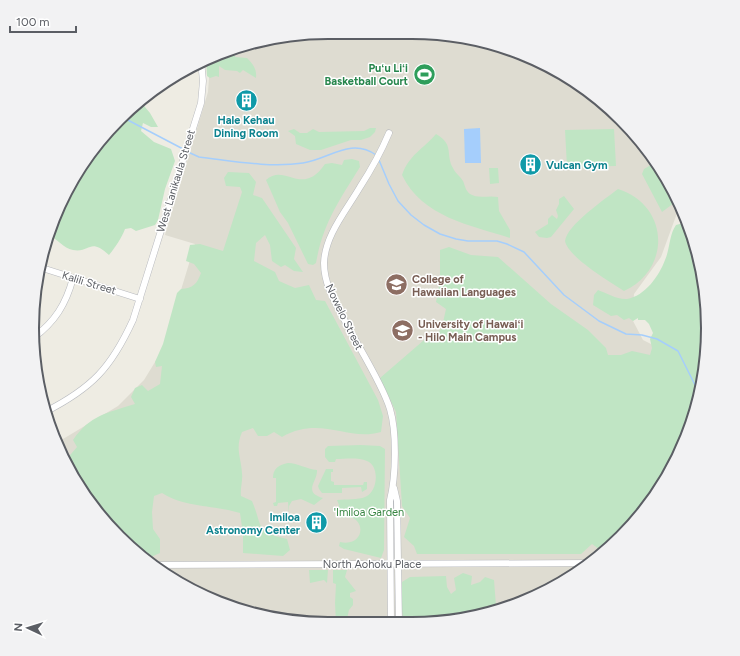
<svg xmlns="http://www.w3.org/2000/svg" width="740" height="656" font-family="Figtree,sans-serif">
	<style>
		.education { fill: #dedcd1 }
		.green { fill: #c0e5c4 }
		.water { fill: #a5cefc }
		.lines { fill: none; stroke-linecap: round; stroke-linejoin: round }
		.stream { stroke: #a5cefc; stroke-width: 1.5 }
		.minor-casing { stroke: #b8babf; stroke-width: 7 }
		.minor { stroke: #fff; stroke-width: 6 }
		.labels { text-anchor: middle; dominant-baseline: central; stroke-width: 3; stroke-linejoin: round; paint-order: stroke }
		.leisure-label { font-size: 11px; font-weight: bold; fill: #27864d; stroke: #fff; text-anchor: end }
		.culture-label { font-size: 11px; font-weight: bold; fill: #0d838f; stroke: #fff }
		.street-label { font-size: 11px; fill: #5b5e64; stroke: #fff }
		.education-label { font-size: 11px; font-weight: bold; fill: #785e54; stroke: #fff; text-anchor: start }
		.park-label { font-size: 11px; fill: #388643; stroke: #fff }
		.rim { fill: none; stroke: #5b5e64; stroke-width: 2 }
	</style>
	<rect width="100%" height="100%" fill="#eeece3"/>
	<!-- education -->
	<path class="education" d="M328,32L470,38L560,72L607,106L647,148L680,205L661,257L634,294L632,319L643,340L665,351L668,476L635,523L592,563L543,593L489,614L431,623H308L252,614L197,594L148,563L105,523L72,476L58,442L118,406L144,380L163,349L195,244L165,235L208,92L209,78L205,59L252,42Z"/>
	<!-- green -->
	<path class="green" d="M234,49L235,57L247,58C253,64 257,69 256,78L243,70L240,73L237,71L225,70L219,66V77L216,76L210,78L207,76L206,59Z
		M416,69L433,70V79L415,78Z
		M140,101L150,113L158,127H151L143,123L141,131L154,142L171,149L175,161L165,189L158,220L155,225L136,231L131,228L125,229C122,237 115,248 109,255C89,237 91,253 73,250C63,248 58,239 48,235L55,215L93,148L133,105Z
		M370,128H376L375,132L370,137L361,140H351L321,150H310L296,144L295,136L288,131L294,129L300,133H307L313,129L319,132L364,131Z
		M614,129L616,166L567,167L565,130Z
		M436,134C455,145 445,154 453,168C455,173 460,176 463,181C465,185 465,190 470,194C478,199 489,195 498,197L499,211L510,230V238C470,225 422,217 402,175C409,155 423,149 436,134Z
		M352,159L359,161L360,167C339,201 323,223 316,263L313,265L308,264L288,223L280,212L266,180C285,162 302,198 325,164L332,163L342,165L344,160Z
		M656,162L678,200L662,212L642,174L644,169Z
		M489,168H498L499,183L490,184Z
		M228,172L249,173L256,182L253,195L262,198L296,248L294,259L303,272L294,271L285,265L281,267L272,261L270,245L265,235L256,243L254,261L275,272L279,281L295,288L309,285L316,300L325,301L378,400L383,416L381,432C347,442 321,415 282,437L274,432L267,436H258L253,428L242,432C235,449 241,457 242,473C243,481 240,488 241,496L252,501C263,527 255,532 287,539L290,550L283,556L243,553V534L240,513C214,505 186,508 162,493L154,496L152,512L153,529L160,539V553L151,557L140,556L105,523L72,476L65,461L77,447L73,440C90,415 107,413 135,404L131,397L135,388L142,385L148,391L160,384L162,366L156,367L155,362L163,344L177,293L181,289C193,288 197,284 201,273L194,264L186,261L190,245L200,244L223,251L242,192L240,187L226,186L224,178Z
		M618,189C669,205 672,269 624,291C610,282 568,257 565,241C567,225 605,199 618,189Z
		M564,196L574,209L551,237L547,238L539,237L535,232L548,224V219L552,215L557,219L558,216L556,210L559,204V199Z
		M687,222L698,251L707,308L705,366L692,423L668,476L635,523L603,552L592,544L581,554H417L414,546L404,537L410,518L402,506L396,412L380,378L431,334L437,335L442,327L446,309L436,302L440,280V250L449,247L471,255L498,257L551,304L588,330L606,348L608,355H621L632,351L650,355L652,348L650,339L653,333L649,324L645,320H638V318L633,321L629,318L624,320L617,315L611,316L593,305L594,295L598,290C606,293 618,300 627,299C645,296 659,276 665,260C670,249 669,235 676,225Z
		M361,445L380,446L385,449L384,550L381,558L344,549L339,546L340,542C368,548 366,511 341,518L337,512L339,505L337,500C346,499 358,500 365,497C378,492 380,466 367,461C358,457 345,459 336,459L335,462H329L325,457V449L328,446Z
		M288,463C298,463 306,469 317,470C318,481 302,492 323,498L314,505L301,499L292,501L289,506V518L285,520L278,518V514H289L288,502L278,503L277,506H274L273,503L276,502V478H273C273,468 279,465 288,463Z
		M326,469H333V472H331V481L334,482V485H363L364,482H367V489L362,492L361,487L342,488V493H322L319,489L318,486Z
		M309,570H328L327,583L324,580L310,583Z
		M333,570H347L345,577L356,591L350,593V597L353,599V605L349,610L346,623H336L335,603L336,584L333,583Z
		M463,573L472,576L471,585L480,582L485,577L494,580L496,606L501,609C471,621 436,623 404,623L400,600L402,582L410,577L446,576L447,587L451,594L456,590L454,578Z"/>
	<!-- water -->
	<path class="water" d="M480,128L481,163H465L464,129Z"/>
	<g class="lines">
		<!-- stream -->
		<path class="stream" d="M122,117L185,150
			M188,152L199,157C233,161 269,168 303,163C329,159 351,137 376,155
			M379,160L389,184L398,201L411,215L424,225L440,234L456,239L468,241H497L507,244L524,252L564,295L599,321L626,334L642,335L657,339L678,351L699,393"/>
		<defs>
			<path id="minor" d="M389,133C381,152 371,170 360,187C346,211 325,235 324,263C324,285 336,304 346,323C359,348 382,383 390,409C397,433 396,476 390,500L391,623
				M39,267L140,299
				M33,338C55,322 66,304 73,278
				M45,412C92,388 111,368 133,320L201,103L203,81L201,61
				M394,488L397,501L399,623
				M152,565L592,563"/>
		</defs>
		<!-- minor casing -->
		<use href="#minor" class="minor-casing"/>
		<!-- minor -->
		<use href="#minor" class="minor"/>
	</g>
	<!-- icons -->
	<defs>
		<symbol id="stadium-disc" viewBox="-11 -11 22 22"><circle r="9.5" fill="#2e9e5b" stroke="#fff"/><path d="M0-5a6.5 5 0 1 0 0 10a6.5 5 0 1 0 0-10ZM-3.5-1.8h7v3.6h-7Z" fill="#fff"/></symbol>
		<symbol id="building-disc" viewBox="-11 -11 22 22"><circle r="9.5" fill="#0f9aa8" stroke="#fff"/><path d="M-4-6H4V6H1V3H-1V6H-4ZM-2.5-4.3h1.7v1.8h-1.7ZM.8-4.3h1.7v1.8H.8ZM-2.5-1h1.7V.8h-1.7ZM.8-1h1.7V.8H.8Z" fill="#fff"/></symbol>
		<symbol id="university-disc" viewBox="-11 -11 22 22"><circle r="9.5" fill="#8d6e63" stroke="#fff"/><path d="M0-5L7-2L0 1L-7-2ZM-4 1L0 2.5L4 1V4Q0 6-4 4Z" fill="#fff"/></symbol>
	</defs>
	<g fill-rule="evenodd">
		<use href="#stadium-disc" x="412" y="62" width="25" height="25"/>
		<use href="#building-disc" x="234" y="88" width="25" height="25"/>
		<use href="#building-disc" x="518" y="152" width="25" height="25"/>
		<use href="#university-disc" x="384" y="272" width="25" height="25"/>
		<use href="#university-disc" x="390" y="318" width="25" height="25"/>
		<use href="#building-disc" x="304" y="510" width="25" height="25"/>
	</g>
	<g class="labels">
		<!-- leisure labels -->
		<g class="leisure-label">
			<text x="408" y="68">Puʻu Liʻi<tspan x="408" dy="13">Basketball Court</tspan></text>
		</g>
		<!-- culture labels -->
		<g class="culture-label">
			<text x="246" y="120">Hale Kehau<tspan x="246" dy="13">Dining Room</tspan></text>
			<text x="546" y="165" text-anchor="start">Vulcan Gym</text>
			<text x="300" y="517" text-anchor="end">Imiloa<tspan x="300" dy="13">Astronomy Center</tspan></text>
		</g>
		<!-- street labels -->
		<g class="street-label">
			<text transform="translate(176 181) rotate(-73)">West Lanikaula Street</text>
			<text transform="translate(89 283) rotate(17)">Kalili Street</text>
			<text transform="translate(344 317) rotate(64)">Nowelo Street</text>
			<text x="372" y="564">North Aohoku Place</text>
		</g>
		<!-- education labels -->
		<g class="education-label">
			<text x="412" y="279">College of<tspan x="412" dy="13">Hawaiian Languages</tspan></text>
			<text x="418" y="324">University of Hawaiʻi<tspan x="418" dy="13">- Hilo Main Campus</tspan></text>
		</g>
		<!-- park labels -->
		<g class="park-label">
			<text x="369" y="512">'Imiloa Garden</text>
		</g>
	</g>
	<!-- crop -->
	<path d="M0 0H740V656H0ZM328 39H412A289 289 0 0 1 701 328V328A289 289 0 0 1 412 617H328A289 289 0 0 1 39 328V328A289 289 0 0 1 328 39Z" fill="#f2f2f3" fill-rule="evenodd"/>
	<path class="rim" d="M328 39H412A289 289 0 0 1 701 328V328A289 289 0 0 1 412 617H328A289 289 0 0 1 39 328V328A289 289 0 0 1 328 39Z"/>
	<!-- north arrow -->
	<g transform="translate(28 628) rotate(274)" stroke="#ffffff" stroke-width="3" paint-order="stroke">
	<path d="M0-3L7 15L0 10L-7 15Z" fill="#5b5e64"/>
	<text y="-6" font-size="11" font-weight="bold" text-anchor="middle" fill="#5b5e64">N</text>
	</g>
	<!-- scale -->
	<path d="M10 26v6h66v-6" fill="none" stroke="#5b5e64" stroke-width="2"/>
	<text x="16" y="26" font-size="12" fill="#5b5e64" stroke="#ffffff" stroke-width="3" paint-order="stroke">100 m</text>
</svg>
